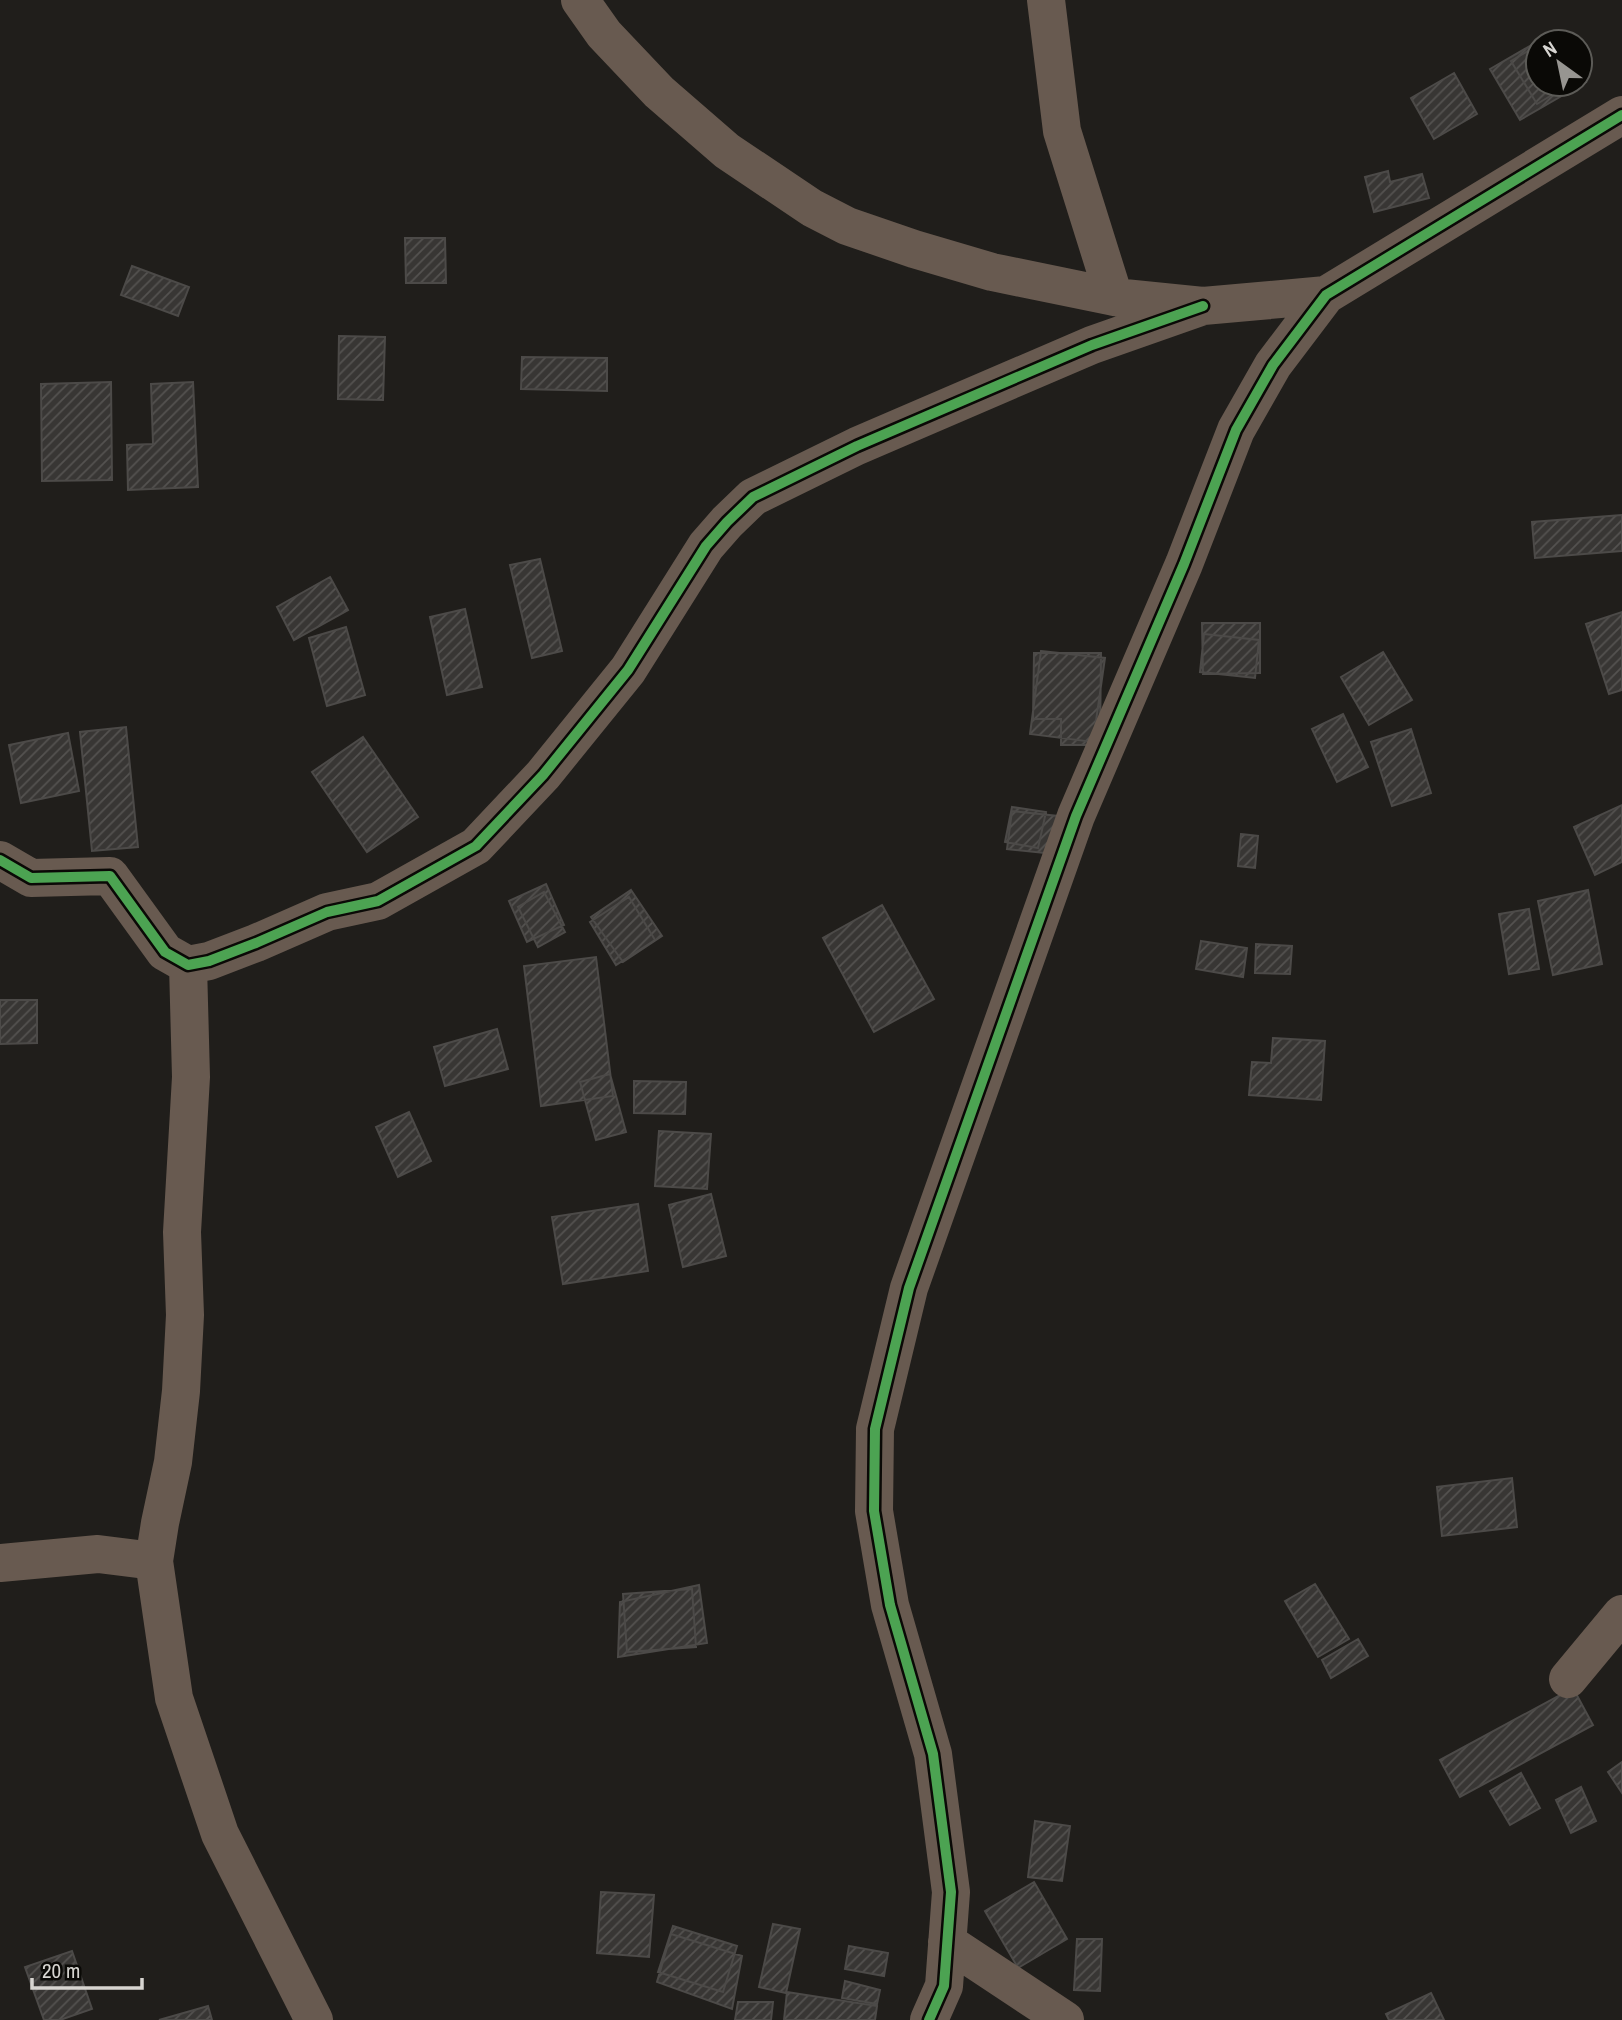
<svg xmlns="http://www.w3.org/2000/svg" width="1622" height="2020" font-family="'Archivo Narrow',sans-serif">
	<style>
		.building { fill: url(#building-hatch); stroke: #4c4a48; stroke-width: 2 }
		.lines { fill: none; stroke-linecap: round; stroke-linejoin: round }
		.minor { stroke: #685a50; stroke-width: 38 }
		.cycleway-casing { stroke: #0a0906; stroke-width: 15 }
		.cycleway { stroke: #4ca352; stroke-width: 10 }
	</style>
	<defs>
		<pattern id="building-hatch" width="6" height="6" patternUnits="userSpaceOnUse" patternTransform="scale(1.75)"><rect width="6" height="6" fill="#383634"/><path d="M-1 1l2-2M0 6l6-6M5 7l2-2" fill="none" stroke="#545250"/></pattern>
	</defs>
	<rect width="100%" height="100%" fill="#201e1b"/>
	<!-- building -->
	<path class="building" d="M1556,31L1562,42H1538V84H1580V72L1586,82L1520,120L1490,69Z
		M1538,45V84H1570L1537,104L1511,61Z
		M1454,73L1477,114L1434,139L1411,98Z
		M1388,171L1390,182L1422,174L1429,198L1374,212L1365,177Z
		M405,238H445L446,283H406Z
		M132,266L189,287L178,316L121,295Z
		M339,336L385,337L383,400L338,399Z
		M522,357L607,358V391L521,389Z
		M111,382L112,480L42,481L41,384Z
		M193,382L198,487L128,490L127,445L153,444L151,384Z
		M1622,515V551L1535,558L1532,522Z
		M540,559L562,651L532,658L510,565Z
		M330,577L348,610L294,640L277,607Z
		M465,609L482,687L447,695L430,617Z
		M1622,612V690L1609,694L1586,624Z
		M1202,623H1260V673L1203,674Z
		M346,627L365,695L327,706L309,638Z
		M1204,634L1259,640L1255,678L1200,672Z
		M1041,651L1105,658L1093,742L1030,734Z
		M1383,652L1412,700L1369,725L1341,677Z
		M1034,653H1101L1100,745H1061V719H1033Z
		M1343,714L1368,767L1337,782L1312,729Z
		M126,727L138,847L92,851L80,732Z
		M1411,729L1431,793L1392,806L1371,742Z
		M68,733L79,791L21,803L9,745Z
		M363,737L418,817L367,852L312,772Z
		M1622,805V862L1595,875L1574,827Z
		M1012,807L1046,812L1038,848L1005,842Z
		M1012,811L1058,816L1054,854L1007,849Z
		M1241,834L1258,836L1255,868L1238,866Z
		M546,884L564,925L527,942L509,901Z
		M631,890L662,936L623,962L591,917Z
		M1588,890L1602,964L1553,975L1538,901Z
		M544,892L565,932L538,947L518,907Z
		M629,897L655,940L616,965L590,922Z
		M882,905L934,999L874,1032L823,938Z
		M1529,909L1539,969L1509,974L1499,914Z
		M1201,941L1247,948L1243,977L1196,969Z
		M1256,944L1292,946L1290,974L1255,973Z
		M596,957L613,1096L541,1106L524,966Z
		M0,1000H37V1043L0,1044Z
		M497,1029L508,1069L445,1086L434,1047Z
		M1273,1038L1325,1041L1321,1100L1249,1095L1252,1062L1271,1063Z
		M610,1074L626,1132L596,1140L580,1082Z
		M634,1081L686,1082L685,1114L634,1113Z
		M409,1112L431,1161L398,1177L376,1127Z
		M659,1131L711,1134L707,1189L655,1186Z
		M711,1194L726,1256L683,1267L669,1205Z
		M638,1204L648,1271L563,1284L552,1217Z
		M1512,1478L1517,1527L1442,1536L1437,1487Z
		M1315,1584L1349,1639L1318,1657L1285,1601Z
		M699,1585L707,1643L618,1657L620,1602Z
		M692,1589L696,1647L627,1652L623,1594Z
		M1358,1639L1368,1656L1331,1678L1322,1660Z
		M1573,1688L1593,1725L1460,1797L1440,1760Z
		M1622,1762V1793L1608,1772Z
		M1521,1773L1540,1808L1510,1825L1490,1791Z
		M1581,1787L1596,1821L1571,1833L1556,1800Z
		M1035,1821L1070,1826L1062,1881L1028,1877Z
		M1034,1882L1067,1939L1018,1968L985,1911Z
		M601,1892L654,1895L649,1957L597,1953Z
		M773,1924L800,1929L786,1993L759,1987Z
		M673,1926L737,1946L723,1992L658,1972Z
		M671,1934L742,1956L732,2009L657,1982Z
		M1077,1939H1102L1100,1991L1074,1990Z
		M849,1946L888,1953L884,1976L845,1969Z
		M72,1951L92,2009L60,2020H44L25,1967Z
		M845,1981L880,1990L877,2004L842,1998Z
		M787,1992L877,2006L875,2020H784Z
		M1431,1993L1444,2020H1389L1386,2014Z
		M738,2002H773L771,2020H735Z
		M208,2006L212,2020H159Z"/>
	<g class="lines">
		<!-- minor -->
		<path class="minor" d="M580,0L604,34L659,92L727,151L812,208L847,226L914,249L992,272L1114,297L1203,306L1326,295
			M1046,0L1062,131L1114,297
			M0,860L31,878L110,876L165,952L188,965L209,961L256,943L327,912L378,901L476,846L543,775L628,670L706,546L727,522L753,497L857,446L1092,345L1203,306
			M188,965L191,1077L182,1232L185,1315L181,1391L173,1462L160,1523L154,1561L174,1698L220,1834L314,2020
			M0,1563L98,1554L154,1561
			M1568,1679L1622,1614
			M947,1942L1065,2020
			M929,2020L944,1986L951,1892L933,1754L890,1605L874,1511L875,1429L909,1288L1076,816L1184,564L1236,430L1273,365L1326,295L1622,115"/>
		<defs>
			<path id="cycleway" d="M0,860L31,878L110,876L165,952L188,965L209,961L256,943L327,912L378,901L476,846L543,775L628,670L706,546L727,522L753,497L857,446L1092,345L1203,306
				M929,2020L944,1986L951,1892L933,1754L890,1605L874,1511L875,1429L909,1288L1076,816L1184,564L1236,430L1273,365L1326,295L1622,115"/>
		</defs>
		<!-- cycleway casing -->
		<use href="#cycleway" class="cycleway-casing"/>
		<!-- cycleway -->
		<use href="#cycleway" class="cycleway"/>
	</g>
	<!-- north arrow -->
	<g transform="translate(1559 63) rotate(327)"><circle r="33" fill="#0a0906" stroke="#5c5b57" stroke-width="2"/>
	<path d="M0-5L12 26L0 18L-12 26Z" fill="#979591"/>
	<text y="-10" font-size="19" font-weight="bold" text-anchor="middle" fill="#d7d5d1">N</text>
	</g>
	<!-- scale -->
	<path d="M32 1978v10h110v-10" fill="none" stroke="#d7d5d1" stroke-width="3.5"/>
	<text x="42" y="1978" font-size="21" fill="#d7d5d1" stroke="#0a0906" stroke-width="5" paint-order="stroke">20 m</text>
</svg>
